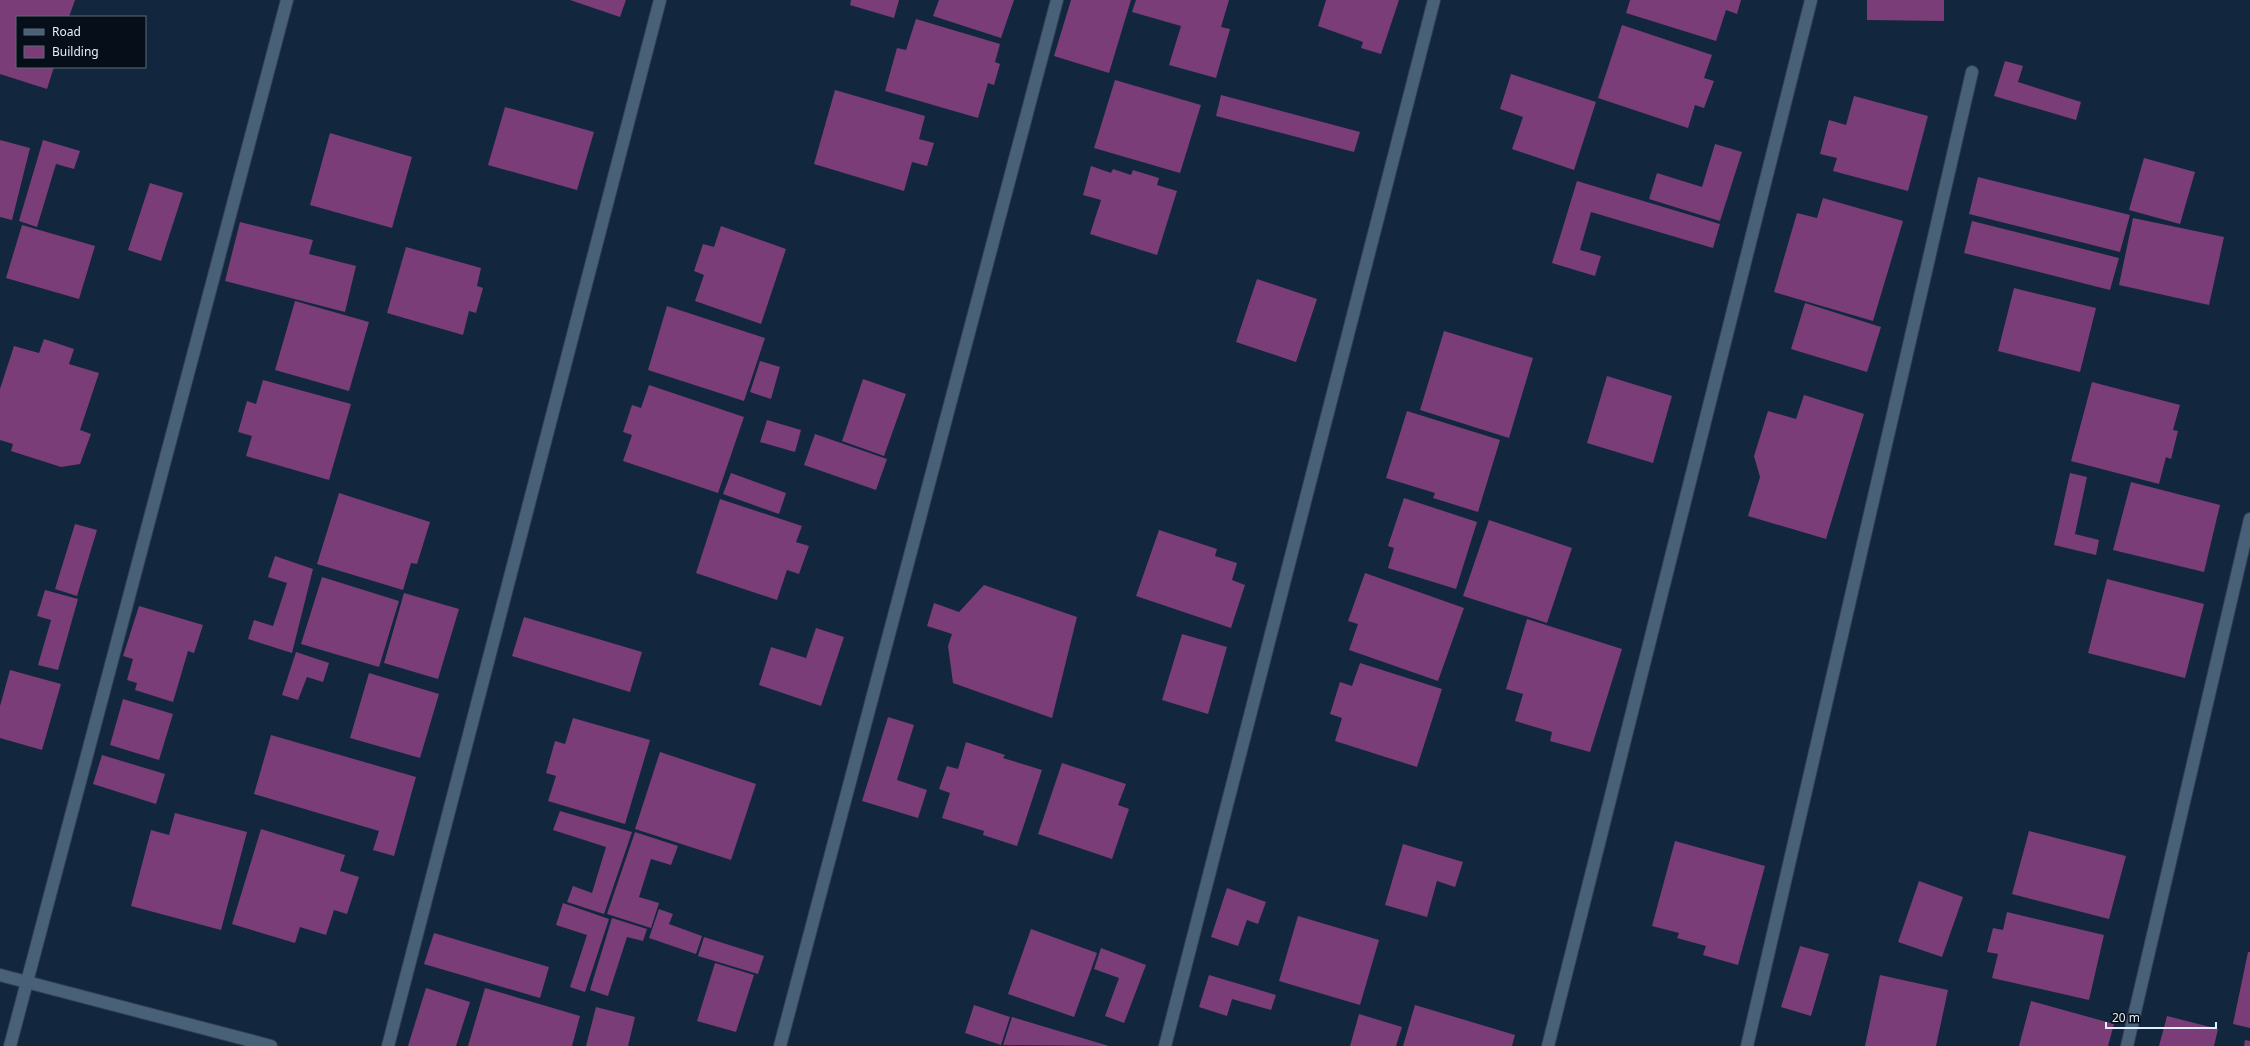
<svg xmlns="http://www.w3.org/2000/svg" width="2250" height="1046" font-family="'Noto Sans',sans-serif">
	<style>
		.building { fill: #7b3d77 }
		.lines { fill: none; stroke-linecap: round; stroke-linejoin: round }
		.street-casing { stroke: #324053; stroke-width: 14 }
		.street { stroke: #496079; stroke-width: 12 }
	</style>
	<rect width="100%" height="100%" fill="#12263d"/>
	<!-- building -->
	<path class="building" d="M0,0H75L69,17H17V67H54L47,89L0,74Z
		M570,0H626L620,17Z
		M851,0H899L894,18L850,5Z
		M939,0H1014L1001,38L933,16Z
		M1071,0H1131L1109,73L1054,56Z
		M1136,0H1229L1221,27L1230,29L1216,78L1169,65L1181,26L1132,12Z
		M1326,0H1399L1381,54L1361,48L1363,42L1318,26Z
		M1630,0H1741L1737,14L1726,10L1716,41L1626,13Z
		M1867,0H1944V21L1867,20Z
		M916,19L1000,44L995,62L1000,64L994,85L988,83L978,118L885,91L897,48L906,50Z
		M1622,25L1712,55L1704,78L1714,81L1704,108L1695,105L1688,128L1598,98Z
		M2005,61L2023,66L2018,82L2081,102L2076,120L1994,96Z
		M1511,74L1596,102L1574,170L1512,149L1523,117L1500,109Z
		M1115,80L1201,105L1180,173L1094,148Z
		M835,90L925,116L919,139L934,143L927,166L912,162L904,191L814,164Z
		M1221,95L1360,132L1354,152L1216,116Z
		M1854,96L1928,116L1908,191L1833,171L1837,158L1820,154L1829,120L1846,125Z
		M505,107L594,132L577,190L488,165Z
		M330,133L412,157L392,228L310,205Z
		M0,140L30,148L12,220L0,217Z
		M43,140L80,151L74,169L56,164L37,227L19,221Z
		M1715,144L1742,152L1720,221L1649,199L1657,173L1702,187Z
		M2144,158L2195,172L2180,224L2129,210Z
		M1091,166L1111,173L1113,169L1131,175L1133,170L1159,178L1157,185L1177,191L1157,255L1090,234L1101,200L1083,195Z
		M1978,177L2130,215L2120,252L1969,214Z
		M1577,181L1720,224L1713,248L1591,212L1580,250L1601,256L1595,276L1552,263Z
		M150,183L183,193L161,261L128,250Z
		M1823,198L1903,221L1873,321L1774,292L1797,213L1817,218Z
		M2133,218L2224,237L2209,305L2119,285Z
		M1972,221L2119,258L2110,290L1964,253Z
		M240,222L313,240L309,254L356,266L345,312L225,281Z
		M22,225L95,246L79,299L6,278Z
		M721,226L786,249L761,324L695,301L704,275L694,271L703,244L714,247Z
		M406,247L481,268L477,286L483,288L476,313L469,311L463,335L387,313Z
		M1257,279L1317,299L1296,362L1236,342Z
		M2014,288L2096,308L2080,372L1998,351Z
		M295,301L369,322L349,391L275,370Z
		M1805,303L1881,327L1867,372L1791,349Z
		M667,306L765,338L744,401L648,370Z
		M1444,331L1533,358L1509,438L1420,410Z
		M44,339L74,349L69,364L99,373L80,430L91,434L80,464L61,467L11,451L13,444L0,440V389L14,346L39,353Z
		M760,361L780,367L771,399L750,392Z
		M1607,376L1672,396L1653,463L1587,443Z
		M863,379L906,394L884,456L842,441Z
		M263,380L351,404L329,480L246,456L252,436L238,432L247,401L256,404Z
		M2092,382L2180,405L2173,430L2178,431L2171,459L2166,457L2159,484L2071,461Z
		M649,385L744,417L718,493L623,461L632,435L623,432L632,405L641,408Z
		M1804,395L1864,414L1826,539L1748,516L1760,477L1754,456L1768,411L1796,419Z
		M1407,411L1500,440L1478,512L1433,498L1435,493L1386,478Z
		M767,420L801,430L795,452L760,442Z
		M815,434L887,459L876,490L804,465Z
		M731,473L786,493L779,514L723,494Z
		M2070,473L2087,477L2075,534L2099,540L2096,555L2054,545Z
		M2131,482L2220,505L2204,572L2113,550Z
		M339,493L430,522L417,564L411,563L403,590L317,564Z
		M1404,498L1477,522L1456,589L1388,568L1394,548L1388,546Z
		M720,499L802,526L796,542L809,546L799,574L787,570L777,600L696,573Z
		M1489,520L1572,548L1547,623L1463,596Z
		M75,524L97,530L77,596L55,589Z
		M1159,530L1217,549L1215,556L1237,563L1232,580L1245,585L1231,628L1136,596Z
		M275,556L313,569L292,653L248,639L254,620L273,626L287,583L268,577Z
		M1365,573L1464,608L1438,681L1349,650L1358,624L1348,621Z
		M322,577L399,601L379,667L301,644Z
		M2107,579L2204,604L2185,678L2088,653Z
		M984,585L1077,617L1052,718L953,683L948,646L952,634L927,626L934,603L959,612Z
		M45,590L78,599L58,670L38,665L51,620L37,616Z
		M404,593L459,609L438,679L384,663Z
		M139,606L203,625L194,653L188,651L173,702L135,690L137,683L127,680L133,659L123,656Z
		M524,617L642,652L630,692L512,656Z
		M1527,619L1622,649L1590,752L1550,741L1552,732L1515,721L1523,694L1506,689Z
		M816,628L844,637L821,706L759,685L771,647L806,658Z
		M1182,634L1227,647L1208,714L1162,700Z
		M296,652L329,663L323,682L307,677L298,700L282,695Z
		M1360,663L1442,689L1417,767L1335,741L1342,718L1330,714L1340,682L1352,686Z
		M10,670L61,684L42,750L0,738V706Z
		M369,673L439,694L420,758L350,738Z
		M123,699L173,714L159,760L110,745Z
		M888,717L914,725L897,780L927,790L918,818L862,801Z
		M573,718L650,740L625,824L548,801L556,776L546,773L555,741L565,744Z
		M271,735L416,777L394,856L373,850L379,831L254,794Z
		M966,742L1005,755L1003,758L1042,770L1017,846L983,835L984,831L942,818L950,793L939,789L947,766L958,769Z
		M660,752L756,784L731,860L635,829Z
		M102,755L165,774L156,804L93,784Z
		M1062,763L1126,784L1118,805L1129,809L1112,859L1038,834Z
		M560,811L632,832L604,914L567,902L573,886L592,893L606,847L553,830Z
		M175,813L247,832L221,930L131,906L151,830L169,835Z
		M261,829L345,855L340,871L359,877L347,914L334,910L326,935L300,927L295,943L232,924Z
		M2029,831L2126,856L2109,919L2012,894Z
		M635,832L678,846L671,865L651,859L639,897L659,903L651,928L607,914Z
		M1675,841L1765,866L1738,965L1703,955L1706,946L1677,938L1679,933L1652,926Z
		M1403,844L1463,862L1455,887L1437,881L1427,917L1385,905Z
		M1919,881L1963,897L1942,957L1898,942Z
		M1227,888L1266,902L1258,924L1247,920L1238,946L1211,937Z
		M563,903L609,919L585,992L570,987L587,935L556,925Z
		M659,909L673,914L669,924L702,936L696,954L649,938Z
		M2007,912L2104,935L2089,1000L1992,978L1998,954L1987,952L1993,928L2003,930Z
		M1298,916L1379,940L1360,1005L1279,981Z
		M612,918L647,929L643,941L627,937L608,996L590,990Z
		M1031,929L1097,953L1074,1017L1008,994Z
		M434,933L549,967L540,998L424,964Z
		M704,937L764,956L758,974L698,956Z
		M1800,946L1829,954L1811,1016L1781,1007Z
		M1101,948L1146,965L1124,1023L1105,1016L1119,978L1094,969Z
		M2248,952H2250V1028L2233,1024Z
		M715,963L754,975L736,1032L697,1021Z
		M1209,975L1276,995L1271,1010L1232,999L1227,1016L1199,1007Z
		M1880,975L1948,990L1936,1046H1865Z
		M426,988L470,1002L456,1046H408Z
		M485,988L580,1016L572,1046H468Z
		M2031,1001L2114,1024L2108,1046H2019Z
		M974,1005L1010,1017L1001,1045L965,1033Z
		M1415,1005L1515,1035L1512,1046H1403Z
		M596,1007L635,1017L628,1046H586Z
		M1359,1014L1402,1027L1396,1046H1350Z
		M2167,1016L2218,1029L2214,1046H2159Z
		M1012,1017L1109,1046L1003,1045Z
		M2245,1040L2250,1041V1046H2244Z"/>
	<g class="lines">
		<defs>
			<path id="street" d="M0,975L271,1046
				M10,1046L287,0
				M388,1046L660,0
				M780,1046L1057,0
				M1165,1046L1434,0
				M1548,1046L1811,0
				M1747,1046L1972,72
				M2127,1046L2250,519"/>
		</defs>
		<!-- street casing -->
		<use href="#street" class="street-casing"/>
		<!-- street -->
		<use href="#street" class="street"/>
	</g>
	<!-- legend -->
	<rect x="16" y="16" width="130" height="52" fill="#060f19" stroke="#5e6975"/>
	<rect x="24" y="29" width="20" height="6" fill="#496079" stroke="#5e6975"/>
	<text x="52" y="36" font-size="12" fill="#e2effe">Road</text>
	<rect x="24" y="46" width="20" height="12" fill="#7b3d77" stroke="#5e6975"/>
	<text x="52" y="56" font-size="12" fill="#e2effe">Building</text>
	<!-- scale -->
	<path d="M2106 1022v6h110v-6" fill="none" stroke="#e2effe" stroke-width="2"/>
	<text x="2112" y="1022" font-size="12" fill="#e2effe" stroke="#060f19" stroke-width="3" paint-order="stroke">20 m</text>
</svg>
